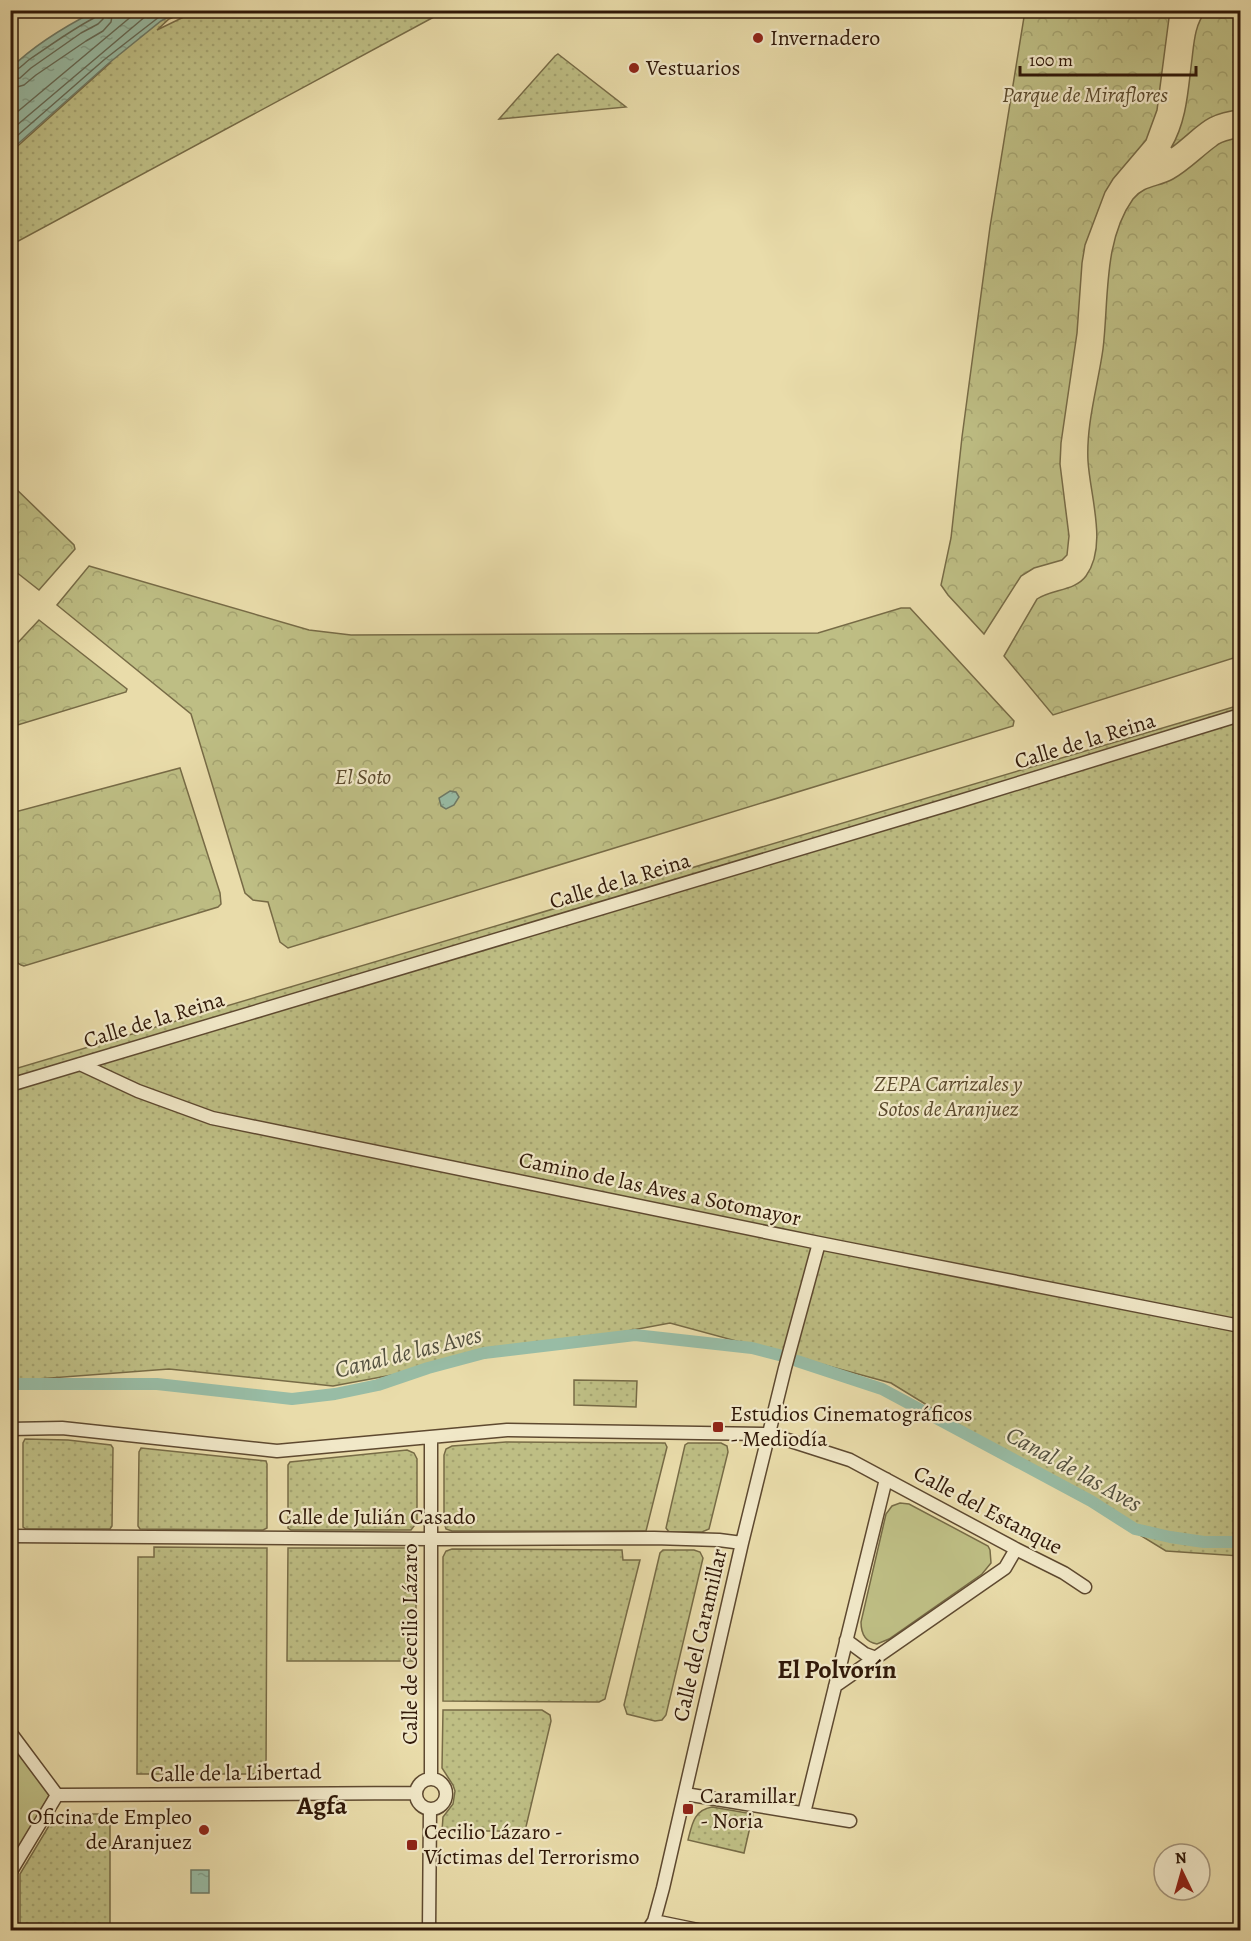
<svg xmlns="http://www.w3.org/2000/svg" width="1251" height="1941" font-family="Alegreya,serif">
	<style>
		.grass { fill: url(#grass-dots); stroke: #776b46; stroke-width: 1.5 }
		.forest { fill: url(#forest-crowns); stroke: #776b46; stroke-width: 1.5 }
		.garden { fill: #bebe84; stroke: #776b46; stroke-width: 1.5 }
		.water { fill: url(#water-ripples); stroke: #6e7a66; stroke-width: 1.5 }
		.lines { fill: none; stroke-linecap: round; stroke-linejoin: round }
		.shore { stroke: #646a56; stroke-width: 1.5 }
		.canal { stroke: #98bca5; stroke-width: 12 }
		.street-casing { stroke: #5e4930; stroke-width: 15 }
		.street { stroke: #f1e8c8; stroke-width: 12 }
		.poi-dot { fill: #8f2418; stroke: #f1e8c8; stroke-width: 2 }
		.labels { text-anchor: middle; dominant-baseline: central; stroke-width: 4.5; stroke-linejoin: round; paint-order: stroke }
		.poi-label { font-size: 22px; fill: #301808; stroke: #f1e8c8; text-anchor: start }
		.park-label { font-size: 22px; font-style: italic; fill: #5b4a2d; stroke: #f1e8c8 }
		.street-label { font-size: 22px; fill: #301808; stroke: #f1e8c8 }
		.water-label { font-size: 24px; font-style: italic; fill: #54513f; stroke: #f1e8c8 }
		.quarter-label { font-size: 26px; font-weight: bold; fill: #301808; stroke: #f1e8c8 }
	</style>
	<defs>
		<pattern id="grass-dots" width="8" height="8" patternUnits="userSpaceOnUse" patternTransform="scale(1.5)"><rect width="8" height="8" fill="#bebe84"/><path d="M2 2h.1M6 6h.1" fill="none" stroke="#a4a370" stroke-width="1.8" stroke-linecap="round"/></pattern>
		<pattern id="forest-crowns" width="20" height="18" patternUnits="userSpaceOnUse" patternTransform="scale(1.5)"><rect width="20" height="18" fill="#bebe84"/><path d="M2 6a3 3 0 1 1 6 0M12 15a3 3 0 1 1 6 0" fill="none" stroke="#a4a370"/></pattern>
		<pattern id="water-ripples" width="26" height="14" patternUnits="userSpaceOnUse" patternTransform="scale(1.5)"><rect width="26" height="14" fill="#98bca5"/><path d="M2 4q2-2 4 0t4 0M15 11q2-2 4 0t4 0" fill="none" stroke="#83a18d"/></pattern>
	</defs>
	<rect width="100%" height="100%" fill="#e9dcaa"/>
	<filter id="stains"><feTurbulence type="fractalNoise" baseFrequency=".00333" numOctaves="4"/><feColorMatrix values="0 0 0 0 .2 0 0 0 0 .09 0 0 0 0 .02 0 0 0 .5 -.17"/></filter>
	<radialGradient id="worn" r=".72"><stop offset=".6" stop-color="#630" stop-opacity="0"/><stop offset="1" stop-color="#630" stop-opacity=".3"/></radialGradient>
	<!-- grass -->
	<path class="grass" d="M78,11H188L169,19L157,30L196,11H445L11,245V152L110,63Z
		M558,54L626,107L499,119L555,56Z
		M1240,705V1556L1166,1551L891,1383L670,1323L333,1386L169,1369L11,1381V1070Z
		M574,1380L637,1381L636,1407L574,1405Z
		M25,1439L68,1440L111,1445L113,1448L112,1526L110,1529H26L23,1527V1443Z
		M506,1442L665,1443L667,1447L646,1531H452L446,1529L444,1522V1455L446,1449L452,1446Z
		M688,1443H721L727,1446L728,1452L709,1529L702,1532H669L666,1528L685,1445Z
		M141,1448L266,1461L267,1464V1528L263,1530L140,1529L138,1526L139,1452Z
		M407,1450L414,1453L417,1459V1522L411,1530H291L288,1528V1465L290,1462Z
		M11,1546L13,1547V1712L10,1708Z
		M154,1547L267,1548L266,1774H137L138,1557H154Z
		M288,1548H408L414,1551L416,1557V1661H287Z
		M452,1549L622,1550L623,1560H640L605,1699L599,1702L443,1701V1557L446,1551Z
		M663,1550H694L700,1552L703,1558L666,1715L662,1720L655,1721L627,1714L624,1705L660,1553Z
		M443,1710H542L550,1715L551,1721L525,1831H442L443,1817L453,1804L455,1791L453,1785L442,1768Z
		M712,1807L753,1814L744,1853L688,1840C692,1824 694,1810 712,1807Z
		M61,1814H110V1930H20V1874L53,1819Z"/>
	<!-- forest -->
	<path class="forest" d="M1025,11H1173L1169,18L1157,110L1146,140L1113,179L1105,192L1085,245L1082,263L1077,333L1061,443L1060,464L1069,536L1067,555L1062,560L1034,568L1021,576L984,634L948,595L941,585L951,538L962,437L990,227Z
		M1206,11H1240V110C1204,113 1198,128 1171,148C1187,121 1188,90 1192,59C1194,42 1195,24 1206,11Z
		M1237,138H1240V656L1053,715L1004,656L1037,599C1052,589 1075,591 1086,576C1108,546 1090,496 1088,461C1086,424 1098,385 1103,349C1109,300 1103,241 1133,199C1144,185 1159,187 1173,179C1189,170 1201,157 1216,146C1221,141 1230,140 1237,138Z
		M11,484L74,545L75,549L39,590L11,568Z
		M89,566L309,630L351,635L818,633L901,608H910L1014,721L1013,726L288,948L280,942L268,902L253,900L245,893L191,714L57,605Z
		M39,620L127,689L126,692L11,727V650Z
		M180,768L220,893L221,904L218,907L24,966C19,964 19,965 16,961C5,938 10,843 11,813Z"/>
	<!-- garden -->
	<path class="garden" d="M900,1503L909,1504L988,1546L990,1550L991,1563L982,1574L889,1639L877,1644C865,1642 861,1634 861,1622L886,1514L892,1506Z
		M10,1736L48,1790L49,1796L10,1863Z"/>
	<!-- water -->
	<path class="water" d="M95,11H180L161,21L109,63L11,150V68C34,45 66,26 95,11Z
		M450,791L456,792L459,797L454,805L446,809L441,806L439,798Z
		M191,1870H209V1893H191Z"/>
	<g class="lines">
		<!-- shore -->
		<path class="shore" d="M10,72C19,71 23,64 30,59C51,45 71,30 94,18L97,10
			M10,80L20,78L31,68L81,33L98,24L103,19L104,10
			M10,89L24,85L36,75L86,41L103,31L111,22L113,10
			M10,118L139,10
			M10,131L153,10
			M10,142L105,59L168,10"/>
		<!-- canal -->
		<path class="canal" d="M797,1361L882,1389L1091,1501L1135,1529L1170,1537L1204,1542H1240
			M10,1384H157L292,1399L335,1394L378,1385L428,1368L484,1353L635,1335L752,1348L779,1355"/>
		<defs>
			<path id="street" d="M80,1064L138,1091L212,1118L819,1243L1240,1326
				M10,1085L957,802L1240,715
				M10,1429L62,1428L277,1451L507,1430L769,1434L850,1460L1016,1549L1064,1573L1085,1587
				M10,1536L431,1539L654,1538L719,1540L742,1543
				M846,1640L865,1654L876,1658
				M835,1686L1005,1568L1016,1549
				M10,1732L57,1795L10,1873
				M416 1794a15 15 0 1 1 30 0a15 15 0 1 1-30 0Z
				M431,1779V1437
				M685,1794L850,1821
				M57,1795L415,1793
				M804,1813L886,1479
				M654,1921L698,1930
				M429,1930L430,1809
				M648,1930L654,1921L663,1888L742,1543L785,1368L819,1243"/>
		</defs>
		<!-- street casing -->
		<use href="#street" class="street-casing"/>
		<!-- street -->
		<use href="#street" class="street"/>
	</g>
	<!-- markers -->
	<g class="poi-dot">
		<circle cx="758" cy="38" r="6"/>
		<circle cx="634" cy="68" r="6"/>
		<rect x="712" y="1421" width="12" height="12" rx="3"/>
		<rect x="682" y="1803" width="12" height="12" rx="3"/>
		<circle cx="204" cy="1830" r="6"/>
		<rect x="406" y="1839" width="12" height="12" rx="3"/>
	</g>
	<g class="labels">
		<!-- poi labels -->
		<g class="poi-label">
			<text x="770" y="38">Invernadero</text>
			<text x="646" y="68">Vestuarios</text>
			<text x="730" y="1414">Estudios Cinematográficos<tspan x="730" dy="25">- Mediodía</tspan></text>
			<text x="700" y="1796">Caramillar<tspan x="700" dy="25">- Noria</tspan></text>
			<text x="192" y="1817" text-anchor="end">Oficina de Empleo<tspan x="192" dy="25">de Aranjuez</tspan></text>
			<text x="424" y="1832">Cecilio Lázaro -<tspan x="424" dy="25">Víctimas del Terrorismo</tspan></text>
		</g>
		<!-- park labels -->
		<g class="park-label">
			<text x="1085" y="95">Parque de Miraflores</text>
			<text x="363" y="777">El Soto</text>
			<text x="948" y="1084">ZEPA Carrizales y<tspan x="948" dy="25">Sotos de Aranjuez</tspan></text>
		</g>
		<!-- street labels -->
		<g class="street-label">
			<text transform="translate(1085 741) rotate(-17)">Calle de la Reina</text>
			<text transform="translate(620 881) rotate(-17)">Calle de la Reina</text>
			<text transform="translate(154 1020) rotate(-17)">Calle de la Reina</text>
			<text transform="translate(660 1189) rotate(12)">Camino de las Aves a Sotomayor</text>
			<text transform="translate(988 1510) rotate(28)">Calle del Estanque</text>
			<text x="377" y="1517">Calle de Julián Casado</text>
			<text transform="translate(700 1635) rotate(-77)">Calle del Caramillar</text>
			<text transform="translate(410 1644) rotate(-90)">Calle de Cecilio Lázaro</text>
			<text transform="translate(236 1773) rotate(-1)">Calle de la Libertad</text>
		</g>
		<!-- water labels -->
		<g class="water-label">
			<text transform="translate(408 1352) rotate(-14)">Canal de las Aves</text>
			<text transform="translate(1074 1469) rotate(29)">Canal de las Aves</text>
		</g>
		<!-- quarter labels -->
		<g class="quarter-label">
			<text x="837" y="1669">El Polvorín</text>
			<text x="322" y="1805">Agfa</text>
		</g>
	</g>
	<!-- margin -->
	<rect width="1251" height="1941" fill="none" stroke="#e9dcaa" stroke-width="36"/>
	<rect x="12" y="12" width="1227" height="1917" fill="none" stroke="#301808" stroke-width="3"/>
	<rect x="18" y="18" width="1215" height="1905" fill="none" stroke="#301808" stroke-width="1.5"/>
	<!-- north arrow -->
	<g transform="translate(1182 1872) rotate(355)"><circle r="28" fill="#f1e8c8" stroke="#a4957b" stroke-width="1.5"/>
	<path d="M0-4.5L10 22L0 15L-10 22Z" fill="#8f2418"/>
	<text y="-9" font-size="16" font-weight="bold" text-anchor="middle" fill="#301808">N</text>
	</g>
	<!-- scale -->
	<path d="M1020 66v9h176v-9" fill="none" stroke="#301808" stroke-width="3"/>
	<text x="1029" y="66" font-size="18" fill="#301808" stroke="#f1e8c8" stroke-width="4.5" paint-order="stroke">100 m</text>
	<rect width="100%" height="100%" filter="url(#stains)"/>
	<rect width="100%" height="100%" fill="url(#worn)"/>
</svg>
